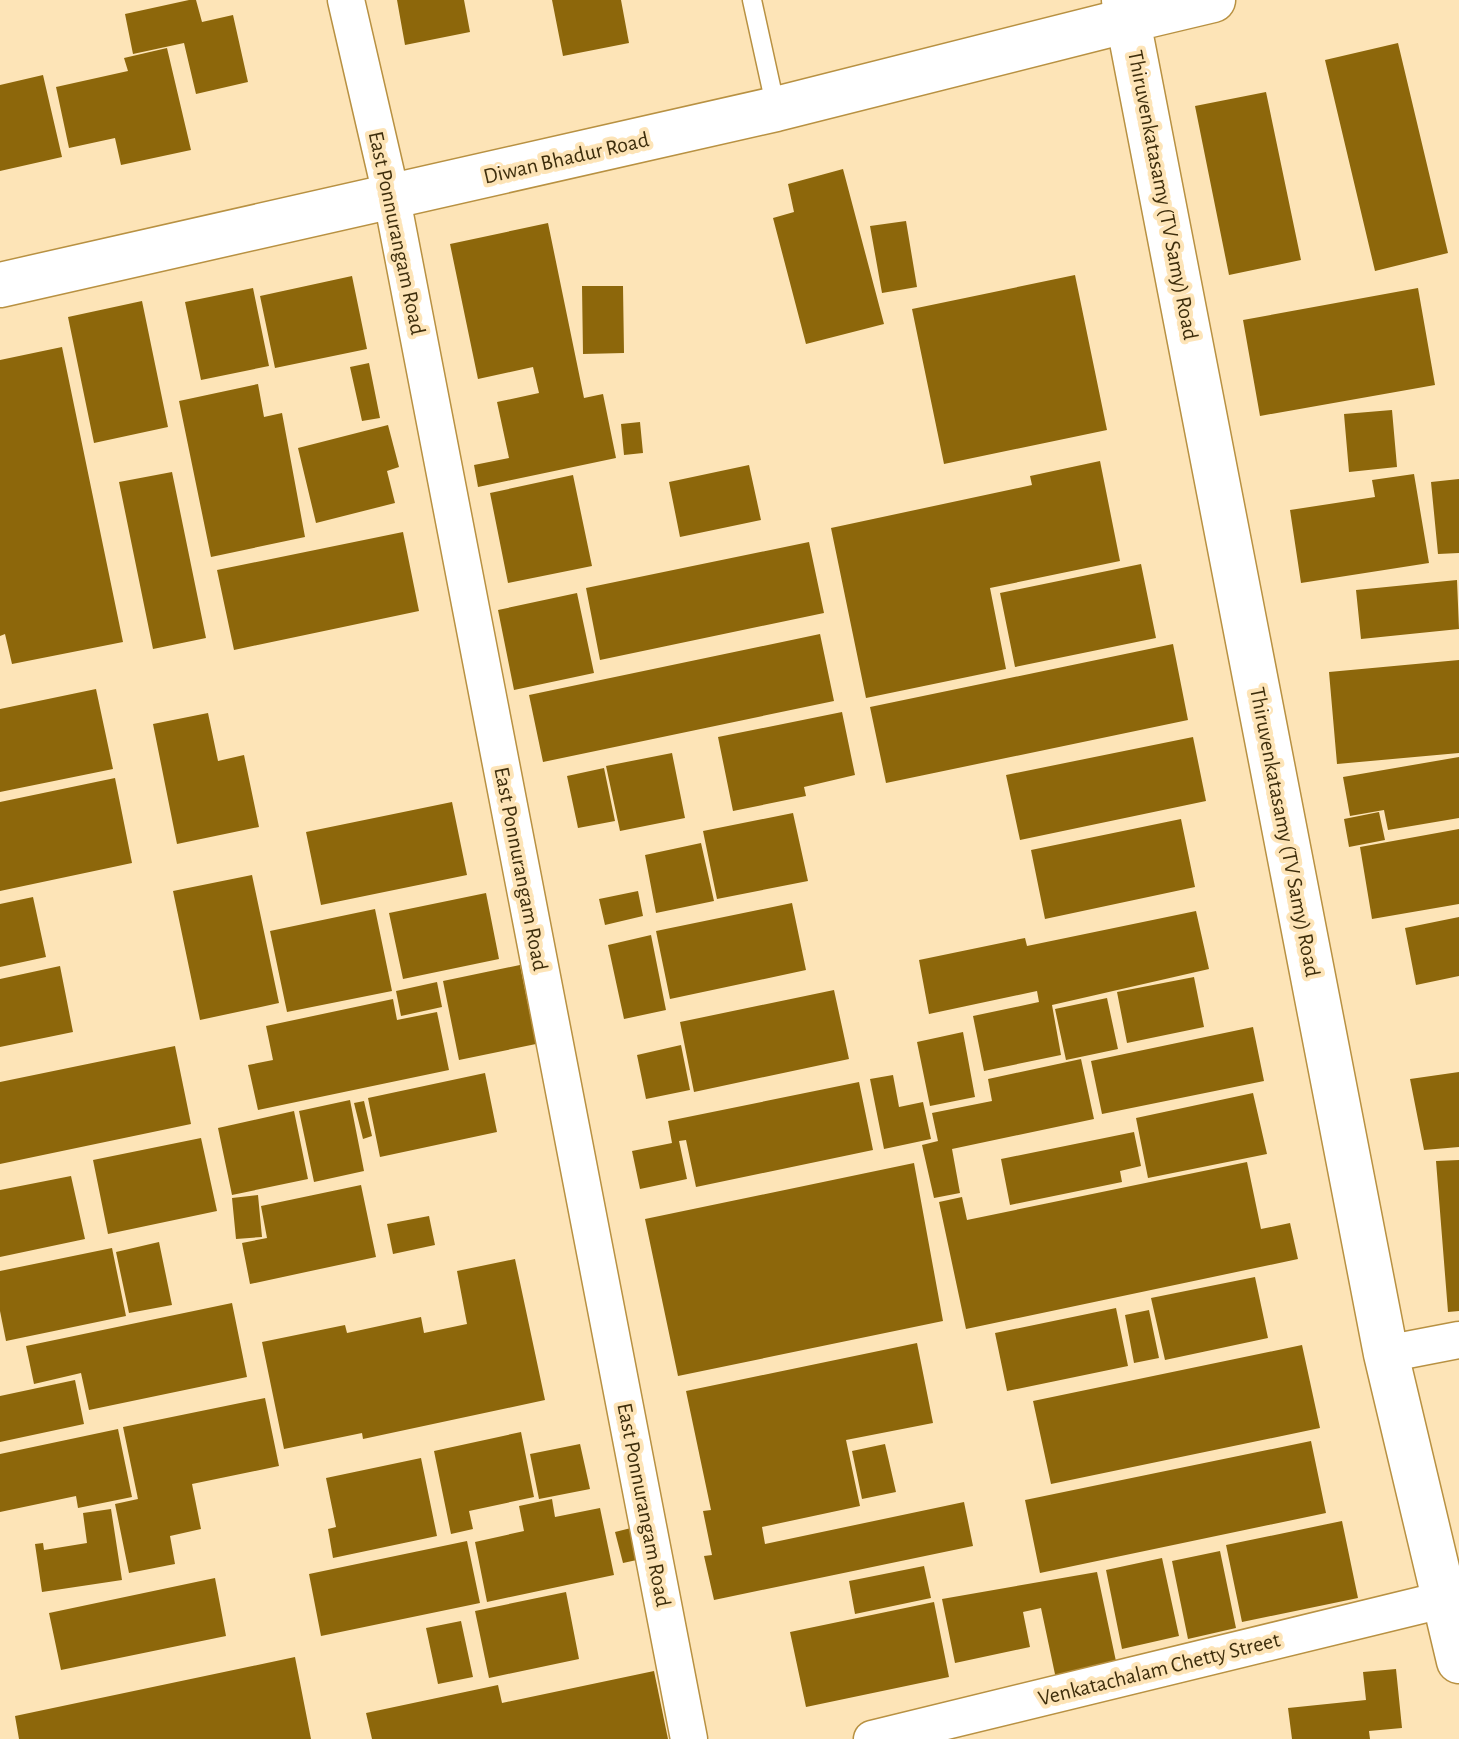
<svg xmlns="http://www.w3.org/2000/svg" width="1459" height="1739" font-family="'Alegreya Sans',sans-serif">
	<style>
		.building { fill: #8d670b }
		.lines { fill: none; stroke-linecap: round; stroke-linejoin: round }
		.service-casing { stroke: #b89142; stroke-width: 21 }
		.minor-casing { stroke: #b89142; stroke-width: 39 }
		.tertiary-casing { stroke: #b89142; stroke-width: 47 }
		.secondary-casing { stroke: #b89142; stroke-width: 47 }
		.service { stroke: #fff; stroke-width: 18 }
		.minor { stroke: #fff; stroke-width: 36 }
		.tertiary { stroke: #fff; stroke-width: 44 }
		.secondary { stroke: #fff; stroke-width: 44 }
		.labels { text-anchor: middle; dominant-baseline: central; stroke-width: 8; stroke-linejoin: round; paint-order: stroke }
		.street-label { font-size: 22px; fill: #3e2e0c; stroke: #fde4b7 }
	</style>
	<rect width="100%" height="100%" fill="#fde4b7"/>
	<!-- building -->
	<path class="building" d="M189,0H196L202,22L233,15L248,82L196,94L184,43L133,54L125,14Z
		M397,0H464L470,32L405,45Z
		M552,0H621L629,43L563,56Z
		M1398,43L1448,253L1375,271L1325,60Z
		M167,48L191,150L121,165L115,138L69,148L56,87L128,71L124,58Z
		M43,75L62,157L0,171V85Z
		M1266,92L1301,260L1229,275L1195,106Z
		M843,169L884,324L806,344L773,218L794,212L788,184Z
		M906,221L917,287L882,293L870,226Z
		M548,223L584,398L603,394L616,458L478,487L474,465L509,458L497,402L539,393L533,367L478,379L450,244Z
		M1075,275L1107,430L944,464L912,309Z
		M352,276L367,349L275,368L260,296Z
		M582,286H623L624,353L583,354Z
		M253,288L269,366L201,380L185,302Z
		M1418,288L1435,385L1260,416L1243,320Z
		M142,301L168,427L94,443L68,317Z
		M62,347L123,642L12,664L5,634L0,636V360Z
		M369,363L380,418L362,421L350,367Z
		M258,384L264,417L282,413L305,537L211,557L179,401Z
		M1392,410L1397,467L1349,472L1344,414Z
		M640,422L643,453L624,455L621,424Z
		M388,425L399,467L387,471L395,503L316,523L298,448Z
		M1100,461L1120,561L990,588L1006,669L866,698L831,528L1032,485L1030,476Z
		M749,465L761,520L680,537L669,482Z
		M172,472L206,638L153,649L119,482Z
		M1414,474L1429,563L1301,583L1290,510L1375,497L1372,480Z
		M573,475L592,566L508,583L490,493Z
		M1459,479V553L1438,554L1431,482Z
		M403,532L419,611L234,650L217,570Z
		M809,542L824,613L600,660L586,588Z
		M1141,564L1156,638L1015,667L1000,593Z
		M1457,580L1459,629L1361,639L1356,590Z
		M577,593L594,673L514,690L498,610Z
		M820,634L834,701L543,762L529,695Z
		M1173,644L1188,720L886,783L870,707Z
		M1459,660V753L1337,764L1329,672Z
		M96,689L113,769L0,792V709Z
		M842,712L855,775L804,787L806,796L733,811L718,737Z
		M208,713L218,761L244,755L259,827L177,844L153,724Z
		M1193,737L1206,801L1020,840L1006,775Z
		M672,753L685,818L620,831L606,766Z
		M1459,757V818L1388,830L1384,810L1350,816L1343,777Z
		M604,768L615,821L578,828L567,776Z
		M115,778L132,863L0,891V802Z
		M452,802L467,875L321,905L306,832Z
		M1379,812L1385,840L1349,847L1344,819Z
		M793,813L808,881L717,899L703,831Z
		M1181,819L1195,887L1045,919L1031,850Z
		M1459,829V904L1372,919L1360,847Z
		M701,843L714,901L656,913L645,855Z
		M252,875L279,1003L200,1020L173,891Z
		M638,891L643,916L605,925L599,899Z
		M486,893L499,959L403,979L389,913Z
		M33,897L46,957L0,967V904Z
		M792,903L806,970L670,999L656,931Z
		M375,909L392,991L287,1012L270,931Z
		M1196,911L1209,969L1052,1005L1061,1055L984,1071L973,1016L1039,1002L1037,991L929,1014L919,960L1025,938L1027,946Z
		M1459,917V976L1416,985L1405,928Z
		M651,935L666,1010L624,1019L608,945Z
		M520,965L536,1044L459,1060L443,981Z
		M60,966L73,1032L0,1047V979Z
		M1194,977L1204,1027L1127,1043L1117,992Z
		M437,982L442,1007L401,1016L396,991Z
		M834,990L849,1059L694,1092L680,1022Z
		M1107,998L1118,1049L1066,1060L1055,1009Z
		M393,999L397,1020L437,1012L449,1070L258,1110L248,1065L273,1060L266,1026Z
		M1253,1027L1264,1081L1102,1114L1091,1061Z
		M963,1032L975,1097L930,1106L917,1042Z
		M681,1045L690,1090L646,1099L637,1055Z
		M175,1046L191,1124L0,1164V1082Z
		M1081,1059L1094,1119L952,1149L960,1193L934,1198L922,1145L938,1141L932,1113L992,1101L988,1079Z
		M1459,1072V1147L1424,1150L1410,1079Z
		M485,1073L497,1132L380,1157L368,1098Z
		M893,1075L899,1107L923,1102L931,1139L884,1149L870,1079Z
		M859,1082L873,1150L696,1187L686,1140L679,1141L687,1179L640,1189L632,1151L672,1143L668,1121Z
		M1253,1093L1267,1154L1148,1178L1136,1118Z
		M350,1100L364,1171L314,1182L299,1111Z
		M364,1101L372,1136L363,1139L354,1103Z
		M294,1111L308,1179L232,1195L218,1128Z
		M1134,1132L1141,1166L1120,1171L1122,1182L1010,1205L1001,1159Z
		M201,1138L217,1211L108,1234L93,1160Z
		M1459,1160V1311L1448,1312L1436,1161Z
		M1247,1162L1261,1229L1290,1223L1298,1259L966,1329L939,1202L962,1197L967,1220Z
		M914,1163L943,1321L678,1376L645,1219Z
		M71,1176L85,1239L0,1257V1190Z
		M361,1185L376,1257L250,1284L242,1243L267,1238L261,1206Z
		M258,1195L262,1237L236,1239L232,1198Z
		M429,1216L435,1245L393,1254L387,1224Z
		M159,1242L172,1305L129,1313L116,1252Z
		M112,1248L126,1316L6,1341L0,1311V1271Z
		M515,1259L545,1400L363,1439L362,1433L284,1449L262,1342L345,1325L347,1333L421,1317L424,1333L467,1324L457,1271Z
		M1255,1277L1268,1338L1165,1360L1151,1298Z
		M232,1303L247,1377L89,1410L81,1373L34,1384L26,1346Z
		M1116,1308L1128,1366L1007,1391L995,1333Z
		M1149,1310L1159,1358L1134,1363L1125,1315Z
		M917,1343L933,1423L846,1440L860,1506L762,1527L765,1544L964,1502L973,1546L714,1600L704,1556L712,1555L703,1511L711,1510L686,1391Z
		M1302,1345L1320,1428L1051,1484L1033,1401Z
		M75,1380L84,1424L0,1442V1396Z
		M265,1398L279,1466L192,1484L201,1529L170,1536L175,1564L129,1573L115,1504L138,1499L123,1427Z
		M118,1429L132,1497L78,1508L76,1496L0,1512V1454Z
		M521,1432L534,1497L469,1511L473,1529L451,1534L434,1451Z
		M1311,1441L1326,1513L1040,1573L1025,1500Z
		M580,1444L590,1489L539,1499L530,1454Z
		M885,1444L896,1492L862,1499L852,1451Z
		M421,1458L437,1536L333,1558L328,1529L336,1527L326,1478Z
		M552,1499L555,1517L600,1508L614,1575L487,1602L475,1542L524,1531L519,1506Z
		M111,1509L122,1580L42,1592L35,1544L43,1543L44,1550L87,1543L83,1513Z
		M1342,1521L1358,1598L1242,1622L1226,1545Z
		M639,1526L646,1558L623,1563L615,1532Z
		M467,1541L480,1603L321,1636L309,1574Z
		M1220,1551L1236,1628L1188,1639L1172,1561Z
		M1162,1558L1179,1636L1122,1649L1106,1570Z
		M924,1566L931,1598L855,1614L849,1581Z
		M1097,1572L1117,1666L1056,1679L1041,1608L1023,1612L1030,1647L955,1663L942,1599Z
		M215,1578L226,1636L61,1670L49,1613Z
		M566,1592L579,1659L489,1678L475,1611Z
		M934,1602L949,1677L806,1707L790,1632Z
		M461,1621L473,1677L438,1684L426,1628Z
		M295,1657L311,1739H19L15,1716Z
		M1396,1669L1402,1728L1369,1731L1370,1739H1292L1288,1708L1366,1700L1363,1672Z
		M654,1671L668,1739H372L366,1713L498,1685L502,1703Z"/>
	<g class="lines">
		<defs>
			<path id="service" d="M752,0L776,109"/>
			<path id="minor" d="M346,0L392,199L689,1739
				M1386,1354L1459,1340
				M872,1739L1446,1599"/>
			<path id="tertiary" d="M0,285L776,109L1129,20"/>
			<path id="secondary" d="M1124,0L1386,1354L1459,1661
				M1129,20L1213,0"/>
		</defs>
		<!-- service casing -->
		<use href="#service" class="service-casing"/>
		<!-- minor casing -->
		<use href="#minor" class="minor-casing"/>
		<!-- tertiary casing -->
		<use href="#tertiary" class="tertiary-casing"/>
		<!-- secondary casing -->
		<use href="#secondary" class="secondary-casing"/>
		<!-- service -->
		<use href="#service" class="service"/>
		<!-- minor -->
		<use href="#minor" class="minor"/>
		<!-- tertiary -->
		<use href="#tertiary" class="tertiary"/>
		<!-- secondary -->
		<use href="#secondary" class="secondary"/>
	</g>
	<g class="labels">
		<!-- street labels -->
		<g class="street-label">
			<text transform="translate(566 158) rotate(-13)">Diwan Bhadur Road</text>
			<text transform="translate(1163 195) rotate(79)">Thiruvenkatasamy (TV Samy) Road</text>
			<text transform="translate(397 233) rotate(78)">East Ponnurangam Road</text>
			<text transform="translate(1285 832) rotate(79)">Thiruvenkatasamy (TV Samy) Road</text>
			<text transform="translate(521 869) rotate(79)">East Ponnurangam Road</text>
			<text transform="translate(644 1505) rotate(79)">East Ponnurangam Road</text>
			<text transform="translate(1159 1669) rotate(-14)">Venkatachalam Chetty Street</text>
		</g>
	</g>
</svg>
